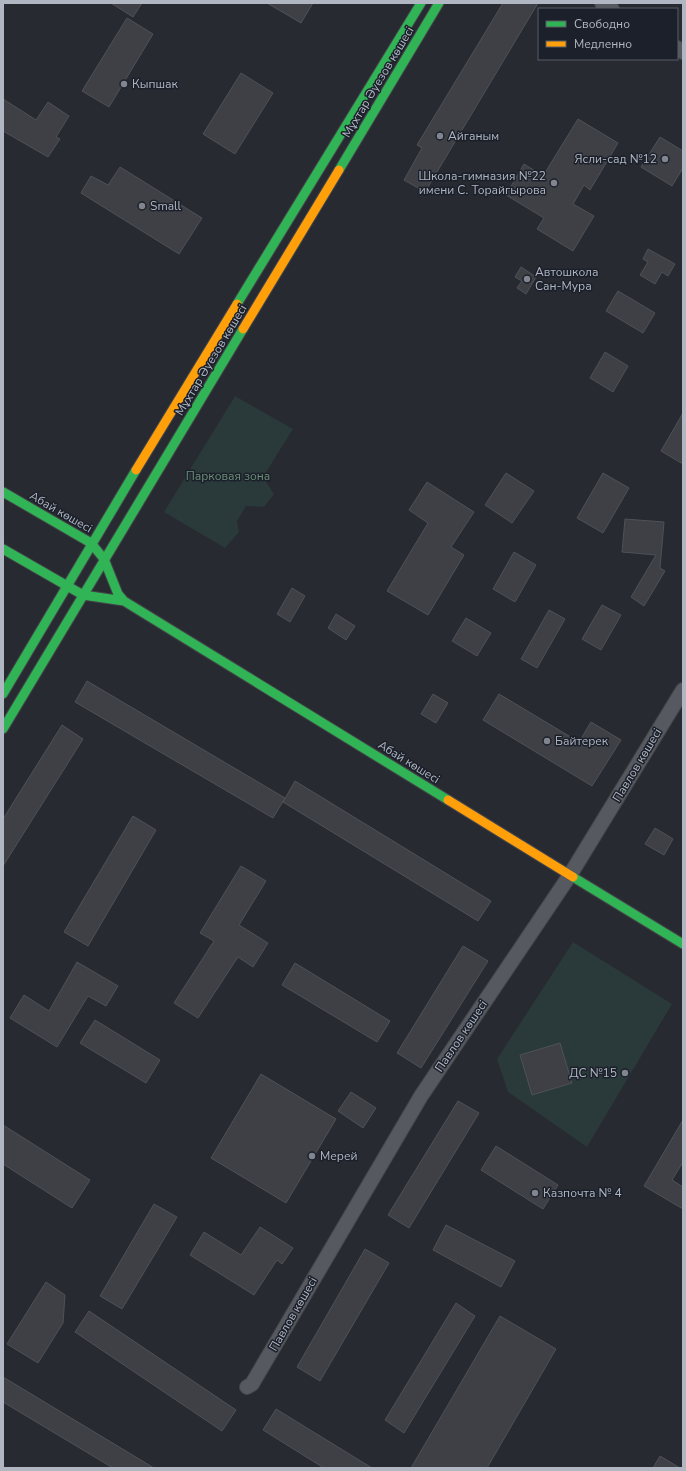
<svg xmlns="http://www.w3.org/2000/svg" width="686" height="1471" font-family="'Nunito Sans',sans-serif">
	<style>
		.green { fill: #2a393a }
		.building { fill: #3e4045; stroke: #4e5258 }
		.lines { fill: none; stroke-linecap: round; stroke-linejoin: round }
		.street-casing { stroke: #44464b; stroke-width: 16 }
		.fast-casing { stroke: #44464b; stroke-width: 11 }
		.slow-casing { stroke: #44464b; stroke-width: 11 }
		.street { stroke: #56595f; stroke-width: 14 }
		.fast { stroke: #30b455; stroke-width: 9 }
		.slow { stroke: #ff9f0a; stroke-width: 9 }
		.poi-dot { fill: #80858f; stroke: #1b202a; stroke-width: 1.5 }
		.labels { text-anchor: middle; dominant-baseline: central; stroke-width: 3; stroke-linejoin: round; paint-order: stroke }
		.street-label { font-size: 12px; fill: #b0b6c2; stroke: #1b202a }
		.poi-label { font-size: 12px; fill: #b0b6c2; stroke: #1b202a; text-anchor: start }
		.park-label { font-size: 12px; fill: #6b8f76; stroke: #1b202a }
	</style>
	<rect width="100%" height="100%" fill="#272a30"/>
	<!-- green -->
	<path class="green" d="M235,396L293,429L263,477L274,494L264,507L246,506L237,521L239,532L225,548L164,512Z
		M573,942L672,1004L587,1147L508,1092L497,1059Z"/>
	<!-- building -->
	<path class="building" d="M111,3H142L133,17Z
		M267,3H313L301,23Z
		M503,3H538L425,192L404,180L422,148L417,145Z
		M127,18L153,34L109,107L82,91Z
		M241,73L273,93L235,154L203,134Z
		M3,99L36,120L48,102L69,116L56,137L60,139L48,157L3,131Z
		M578,119L618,143L590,190L584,185L573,204L594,216L573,251L537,229L544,218L506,195L524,164L543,176Z
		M660,137L683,151V168L672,186L641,167Z
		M120,167L202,218L179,254L81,193L91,176L108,185Z
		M648,249L675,264L668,276L662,272L655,284L640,275L648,262L643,259Z
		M521,267L536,277L526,294L517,288L522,281L515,277Z
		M618,291L655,313L643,333L606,311Z
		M605,352L628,366L613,392L590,378Z
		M683,413V464L661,451Z
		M506,473L534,491L512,523L485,505Z
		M603,473L629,488L603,533L577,518Z
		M427,482L474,512L451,547L464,555L428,615L387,591L428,523L409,510Z
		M625,519L664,522L660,568L665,571L644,606L631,597L656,555L622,552Z
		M514,552L536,565L515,602L493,589Z
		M292,588L305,596L290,622L277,614Z
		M602,605L621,615L601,650L582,639Z
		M549,610L565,619L537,668L521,659Z
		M336,614L355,626L346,640L328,628Z
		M466,618L491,633L477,656L452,641Z
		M87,681L285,798L273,818L75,702Z
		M433,694L448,703L436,723L421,714Z
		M499,694L579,742L591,722L621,740L592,786L483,720Z
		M62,725L83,739L3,866V819Z
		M295,781L491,901L478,921L283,802Z
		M133,816L156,830L88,946L64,932Z
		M655,828L673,839L664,855L645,844Z
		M241,866L266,881L239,925L268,943L253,967L238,957L198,1018L174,1003L214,941L200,933Z
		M463,946L488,961L421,1068L397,1053Z
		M77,962L118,986L106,1006L88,996L57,1047L10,1018L24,995L49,1011Z
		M295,963L390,1021L377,1042L282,985Z
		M95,1020L160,1060L146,1083L80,1043Z
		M560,1043L572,1083L532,1095L520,1055Z
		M261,1074L336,1119L286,1203L211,1158Z
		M351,1092L376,1108L363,1128L338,1111Z
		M458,1101L479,1113L409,1228L388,1215Z
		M683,1120V1162L672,1180L683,1187V1209L644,1186Z
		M3,1125L90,1180L72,1208L3,1164Z
		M496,1146L558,1185L543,1209L481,1170Z
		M154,1204L177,1217L122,1309L100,1296Z
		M446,1225L515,1261L501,1287L433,1250Z
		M260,1227L293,1248L282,1264L277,1260L254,1295L190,1255L204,1232L241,1255Z
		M365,1249L389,1263L320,1381L297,1367Z
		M46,1282L65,1295L63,1323L38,1363L7,1344Z
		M456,1303L475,1316L404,1433L385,1420Z
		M89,1311L236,1410L222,1431L75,1332Z
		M500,1316L556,1349L487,1468H411Z
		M3,1377L154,1468H113L3,1402Z
		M276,1409L372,1468H324L263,1430Z
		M660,1456L680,1468H653Z"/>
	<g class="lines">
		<defs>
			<path id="street" d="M602,3L612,9
				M677,48L683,52
				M247,1387L252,1384L421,1096L570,875L683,690"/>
			<path id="fast" d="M339,170L439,3
				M237,304L421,3
				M3,492L91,543L104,559L118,594L124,601L448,800
				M3,549L83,595L124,601
				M3,694L136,470
				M3,729L243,329
				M573,877L683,944"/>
			<path id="slow" d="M243,329L339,170
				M136,470L237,304
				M448,800L573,877"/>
		</defs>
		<!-- street casing -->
		<use href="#street" class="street-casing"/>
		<!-- fast casing -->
		<use href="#fast" class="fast-casing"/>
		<!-- slow casing -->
		<use href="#slow" class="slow-casing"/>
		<!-- street -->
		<use href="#street" class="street"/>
		<!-- fast -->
		<use href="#fast" class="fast"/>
		<!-- slow -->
		<use href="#slow" class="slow"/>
	</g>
	<!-- markers -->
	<g class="poi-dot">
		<circle cx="124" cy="84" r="4"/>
		<circle cx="440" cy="136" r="4"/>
		<circle cx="665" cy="159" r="4"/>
		<circle cx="554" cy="183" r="4"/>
		<circle cx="142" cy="206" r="4"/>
		<circle cx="527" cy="279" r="4"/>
		<circle cx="547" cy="741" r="4"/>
		<circle cx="625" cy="1073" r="4"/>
		<circle cx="312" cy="1156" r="4"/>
		<circle cx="535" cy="1193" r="4"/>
	</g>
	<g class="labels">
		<!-- street labels -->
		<g class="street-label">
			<text transform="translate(378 82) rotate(-59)">Мұхтар Әуезов көшесі</text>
			<text transform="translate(211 360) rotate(-59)">Мұхтар Әуезов көшесі</text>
			<text transform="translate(61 512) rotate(30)">Абай көшесі</text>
			<text transform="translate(409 762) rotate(32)">Абай көшесі</text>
			<text transform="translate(637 765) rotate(-59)">Павлов көшесі</text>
			<text transform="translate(461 1036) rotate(-56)">Павлов көшесі</text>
			<text transform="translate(293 1314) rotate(-60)">Павлов көшесі</text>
		</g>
		<!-- poi labels -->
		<g class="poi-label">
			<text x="132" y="84">Кыпшак</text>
			<text x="448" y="136">Айганым</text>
			<text x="657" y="159" text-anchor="end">Ясли-сад №12</text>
			<text x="546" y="176" text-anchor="end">Школа-гимназия №22<tspan x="546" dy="14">имени С. Торайгырова</tspan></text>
			<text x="150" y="206">Small</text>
			<text x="535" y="272">Автошкола<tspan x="535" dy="14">Сан-Мура</tspan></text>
			<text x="555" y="741">Байтерек</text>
			<text x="617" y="1073" text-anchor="end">ДС №15</text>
			<text x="320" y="1156">Мерей</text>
			<text x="543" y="1193">Казпочта № 4</text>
		</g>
		<!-- park labels -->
		<g class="park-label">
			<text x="228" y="476">Парковая зона</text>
		</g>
	</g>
	<!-- border -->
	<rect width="686" height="1471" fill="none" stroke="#b0b6c2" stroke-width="8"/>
	<!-- legend -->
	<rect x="538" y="8" width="140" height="52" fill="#1b202a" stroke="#575c67"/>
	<rect x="546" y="21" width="20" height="6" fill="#30b455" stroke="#575c67"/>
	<text x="574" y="28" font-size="12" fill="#b0b6c2">Свободно</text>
	<rect x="546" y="41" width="20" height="6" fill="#ff9f0a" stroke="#575c67"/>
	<text x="574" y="48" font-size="12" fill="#b0b6c2">Медленно</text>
</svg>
